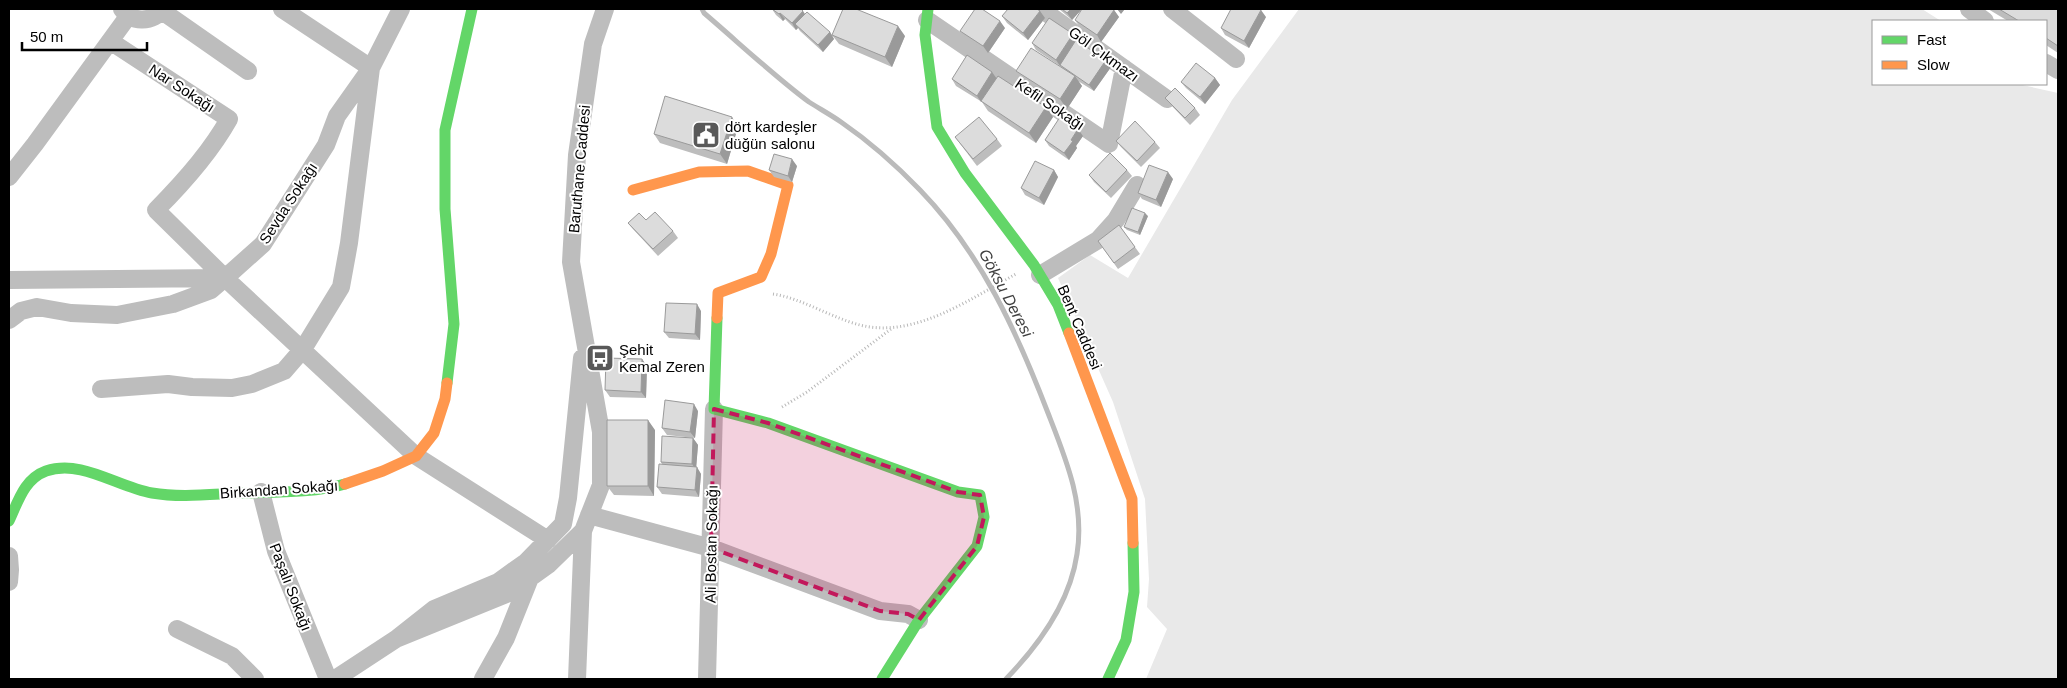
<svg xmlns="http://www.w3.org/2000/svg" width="2067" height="688" font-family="Arial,sans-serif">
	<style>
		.green { fill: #e9e9e9 }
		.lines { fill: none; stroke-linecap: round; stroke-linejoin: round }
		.stream { stroke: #bbb; stroke-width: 5 }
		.path { stroke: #b8b8b8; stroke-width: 3; stroke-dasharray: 1 2.5; stroke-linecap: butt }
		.street { stroke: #bdbdbd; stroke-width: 18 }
		.fast { stroke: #63d668; stroke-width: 11 }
		.slow { stroke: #ff974d; stroke-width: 11 }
		.wall { fill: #bdbdbd }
		.shaded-wall { fill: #9a9a9a }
		.building { fill: #dcdcdc; stroke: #9a9a9a }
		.marked { fill: #c2185b; fill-opacity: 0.2; stroke: #c2185b; stroke-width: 4; stroke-dasharray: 10 6; stroke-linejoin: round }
		.labels { text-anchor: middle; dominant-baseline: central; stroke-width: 4; stroke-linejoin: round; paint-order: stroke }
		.street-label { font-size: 15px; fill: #000; stroke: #fff }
		.poi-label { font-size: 15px; fill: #000; stroke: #fff; text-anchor: start }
		.water-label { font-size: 16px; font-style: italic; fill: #3f3f3f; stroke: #fff }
	</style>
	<rect width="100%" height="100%" fill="#fff"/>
	<!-- green -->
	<path class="green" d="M1299,9H1922L1941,21H1873V84H2018L2058,93V679H1146L1167,629L1147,607L1149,579L1145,499L1113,402L1058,278L1090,255L1128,278L1232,100Z"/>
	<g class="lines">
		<!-- stream -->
		<path class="stream" d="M702,9L704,13C738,42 774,76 809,102C820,109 831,115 841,122C870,142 896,165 920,190C981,253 1017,332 1048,413C1066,459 1085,504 1077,554C1070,602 1039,645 1006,679"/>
		<!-- path -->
		<path class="path" d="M773,294C801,298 832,318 860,325C914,339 970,299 1016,274
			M782,407L807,392L891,329"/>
		<!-- street -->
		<path class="street" d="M122,9C132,24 153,22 163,9
			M1041,9L1167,99
			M1172,9L1236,59
			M1969,9L1985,21
			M162,11L248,71
			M927,20L1109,144L1124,68
			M110,41L229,119C210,153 184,182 156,210L225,278L416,456L548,540
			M2046,63L2058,70
			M9,177L35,144L129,15
			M1040,275L1098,240L1116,220L1137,185
			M9,280L225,278L263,244L326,145L337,116L371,68L401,9
			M9,320L21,311L37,307L71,313L117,315L173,304L211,290L225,278
			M101,389L168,384L192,387L232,388L252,384L284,371L303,349L341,287L349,243L371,68L282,9
			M261,492L276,551L328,679
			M589,515L711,548L880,611L908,614L919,620
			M9,556L10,570L9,582
			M177,629L232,656L255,679
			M396,639L509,593L548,565L583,531L601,485V432L571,262L577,155L593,44L605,9
			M335,679L396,639L434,609L498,582L526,562L563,524L568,498L582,358
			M483,679L506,638L530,578
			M577,679L583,531
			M707,679L714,409"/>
		<!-- fast -->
		<path class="fast" d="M928,9L925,35L937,127L965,173L1034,265L1058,305L1069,333
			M717,318L714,409L768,423L958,492L980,495L984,517L977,546L919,620L882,679
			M447,383L454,324L445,209V130L472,9
			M9,521C18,502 24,479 46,471C82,459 117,487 152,493C181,498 213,494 243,493C274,492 315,493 345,484
			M1108,679L1126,640L1134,592L1133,543"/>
		<!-- slow -->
		<path class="slow" d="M633,190L699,172L748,171L788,185L771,254L761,277L718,293L717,318
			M1069,333L1132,499L1133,543
			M345,484L383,471L416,456L434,433L445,399L447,383"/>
	</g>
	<!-- wall -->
	<path class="wall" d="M772,9L805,14L830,32L834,39L823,52L800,31L798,28L796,30L785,19L783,21L776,15Z
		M1059,9H1082L1072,20Z
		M1988,9H2058V53L2046,45V21H2008Z
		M1114,10L1119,17L1101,42L1079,26L1075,20Z
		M1002,16L1045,18L1028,40L1007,23Z
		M1266,17L1249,48L1225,35L1221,28Z
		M1005,28L988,53L965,37L960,31Z
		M832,35L905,36L892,67L839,44Z
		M1077,41L1111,67L1094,91L1078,81L1082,86L1067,109L1023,81L1016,71L1062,68L1060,66L1036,50L1032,43Z
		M992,72L996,78L1046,107L1053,117L1036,143L988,111L982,102L956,86L952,79Z
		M1215,78L1220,85L1205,104L1186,88L1181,82Z
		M1165,98L1195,108L1200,115L1190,125L1170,104Z
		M738,127L727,164L660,143L654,134Z
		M1078,129L1083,136L1076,146L1077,148L1069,160L1049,146L1045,140Z
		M955,137L997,139L1002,146L977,166Z
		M1116,141L1155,142L1160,148L1141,167L1121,147Z
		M797,166L792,182L774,177L769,170Z
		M1054,170L1058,177L1044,205L1025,195L1021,188Z
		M1127,170L1132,176L1111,198L1094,182L1089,175Z
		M1173,179L1161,207L1142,199L1138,193Z
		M1148,216L1140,235L1127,230L1124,227Z
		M646,220L673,231L678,238L658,256L633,229L628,223Z
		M1119,225L1140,254L1118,269L1098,241Z
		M701,311L700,340L669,338L664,332Z
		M642,359L647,366L646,398L610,397L605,390Z
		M698,411L695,438L667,435L662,428Z
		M655,430L654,496L614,495L607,486Z
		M693,438L698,445L696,467L701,474L699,497L662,494L657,487L662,464L661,462Z"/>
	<!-- shaded-wall -->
	<path class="shaded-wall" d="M1071,9H1082L1072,20L1067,13Z
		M1117,9H1125L1121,14Z
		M1114,10L1119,17L1101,42L1097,35Z
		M1261,10L1266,17L1249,48L1244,41Z
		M803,11L807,17L795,24L798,28L796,30L792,23Z
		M1040,11L1045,18L1028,40L1023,33Z
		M780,13L785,19L783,21L779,14Z
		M1000,21L1005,28L988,53L983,46Z
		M898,26L905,36L892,67L885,57Z
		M830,32L834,39L823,52L818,45Z
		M1073,34L1077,41L1060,66L1056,60Z
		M1106,60L1111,67L1094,91L1089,85Z
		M992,72L997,79L981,102L977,96Z
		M1075,76L1082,86L1067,109L1060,99Z
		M1215,78L1220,85L1205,104L1200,97Z
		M1046,107L1053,117L1036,143L1029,133Z
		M732,117L738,127L727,164L720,154Z
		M1078,129L1083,136L1076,146L1077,148L1069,160L1064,153L1071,140Z
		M792,159L797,166L792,182L788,176Z
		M1054,170L1058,177L1044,205L1039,198Z
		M1168,172L1173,179L1161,207L1156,200Z
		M1145,213L1148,216L1140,235L1138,232Z
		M697,304L701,311L700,340L695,334Z
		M642,359L647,366L646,398L641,392Z
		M694,404L698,411L695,438L690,432Z
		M648,420L655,430L654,496L648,486Z
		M693,438L698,445L696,470L692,464Z
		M697,467L701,474L699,497L695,490Z"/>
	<!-- building -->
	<path class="building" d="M772,9H801L803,11L792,23L780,13L779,14Z
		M843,9H856L898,26L885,57L832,35Z
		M975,9H982L1000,21L983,46L960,31Z
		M1008,9H1037L1040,11L1023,33L1002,16Z
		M1062,9H1071L1067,13Z
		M1082,9H1113L1114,10L1097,35L1075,20Z
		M1231,9H1259L1261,10L1244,41L1221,28Z
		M1999,9H2058V46L2046,38V21H2019Z
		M807,12L830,32L818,45L795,24Z
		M1049,18L1073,34L1056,60L1032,43Z
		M1076,40L1106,60L1089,85L1060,65Z
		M1031,48L1075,76L1060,99L1016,71Z
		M967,55L992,72L977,96L952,79Z
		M1196,63L1215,78L1200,97L1181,82Z
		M998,76L1046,107L1029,133L981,101Z
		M1175,88L1195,108L1185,118L1165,98Z
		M665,96L732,117L720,154L654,134Z
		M979,117L997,139L973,159L955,137Z
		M1060,117L1078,129L1071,140L1073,141L1064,153L1045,140Z
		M1135,121L1155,142L1137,161L1116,141Z
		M1110,153L1127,170L1106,192L1089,175Z
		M774,154L792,159L788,176L769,170Z
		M1035,161L1054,170L1039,198L1021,188Z
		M1149,165L1168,172L1156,200L1138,193Z
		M1132,208L1145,213L1138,232L1124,227Z
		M655,212L673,231L653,249L628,223L639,213L646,220Z
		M1119,225L1135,247L1114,263L1098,241Z
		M666,303L697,304L695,334L664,332Z
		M606,358L642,359L641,392L605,390Z
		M665,400L694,404L690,432L662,428Z
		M607,420H648V486H607Z
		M662,436L693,438L692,464L661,462Z
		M659,464L697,467L695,490L657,487Z"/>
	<!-- marked area -->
	<path class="marked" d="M714,409L768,423L958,492L980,495L984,517L977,546L919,620L908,614L880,611L711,548Z"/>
	<!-- icons -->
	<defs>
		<symbol id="civic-square" viewBox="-11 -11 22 22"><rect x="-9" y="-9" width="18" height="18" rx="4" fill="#595959" stroke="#fff"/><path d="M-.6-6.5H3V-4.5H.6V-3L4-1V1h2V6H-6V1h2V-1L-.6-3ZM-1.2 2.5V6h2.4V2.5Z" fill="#fff"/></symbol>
		<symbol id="bus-square" viewBox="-11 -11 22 22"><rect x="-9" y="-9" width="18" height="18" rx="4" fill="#595959" stroke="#fff"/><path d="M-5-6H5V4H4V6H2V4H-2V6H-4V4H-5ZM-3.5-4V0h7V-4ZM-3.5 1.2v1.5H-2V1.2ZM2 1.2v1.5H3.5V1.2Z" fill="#fff"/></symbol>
	</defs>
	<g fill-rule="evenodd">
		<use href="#civic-square" x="690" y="119" width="32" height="32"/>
		<use href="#bus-square" x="584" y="342" width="32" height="32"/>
	</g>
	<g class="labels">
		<!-- street labels -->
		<g class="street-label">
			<text transform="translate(1104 54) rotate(36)">Göl Çıkmazı</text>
			<text transform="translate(182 88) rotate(33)">Nar Sokağı</text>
			<text transform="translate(1050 104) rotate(34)">Kefil Sokağı</text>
			<text transform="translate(579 169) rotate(-85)">Baruthane Caddesi</text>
			<text transform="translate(288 203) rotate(-57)">Sevda Sokaḡı</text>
			<text transform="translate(1080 327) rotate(67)">Bent Caddesi</text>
			<text transform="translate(279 489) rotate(-4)">Birkandan Sokağı</text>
			<text transform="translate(711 544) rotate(-89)">Ali Bostan Sokağı</text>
			<text transform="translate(291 587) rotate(69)">Paşalı Sokağı</text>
		</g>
		<!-- poi labels -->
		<g class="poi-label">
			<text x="725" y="126">dört kardeşler<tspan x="725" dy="17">düğün salonu</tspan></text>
			<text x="619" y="349">Şehit<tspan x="619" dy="17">Kemal Zeren</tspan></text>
		</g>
		<!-- water labels -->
		<g class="water-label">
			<text transform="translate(1006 293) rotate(62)">Göksu Deresi</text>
		</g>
	</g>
	<!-- border -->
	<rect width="2067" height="688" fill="none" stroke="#000000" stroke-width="20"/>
	<!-- legend -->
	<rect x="1872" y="20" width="175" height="65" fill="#ffffff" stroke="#999999"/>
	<rect x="1882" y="36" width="25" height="8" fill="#63d668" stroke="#999999"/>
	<text x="1917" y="45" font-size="15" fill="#000000">Fast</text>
	<rect x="1882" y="61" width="25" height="8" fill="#ff974d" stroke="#999999"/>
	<text x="1917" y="70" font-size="15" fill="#000000">Slow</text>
	<!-- scale -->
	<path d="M22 42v8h125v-8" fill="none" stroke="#000000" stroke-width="2.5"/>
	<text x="30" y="42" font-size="15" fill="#000000" stroke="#ffffff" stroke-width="4" paint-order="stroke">50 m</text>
</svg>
